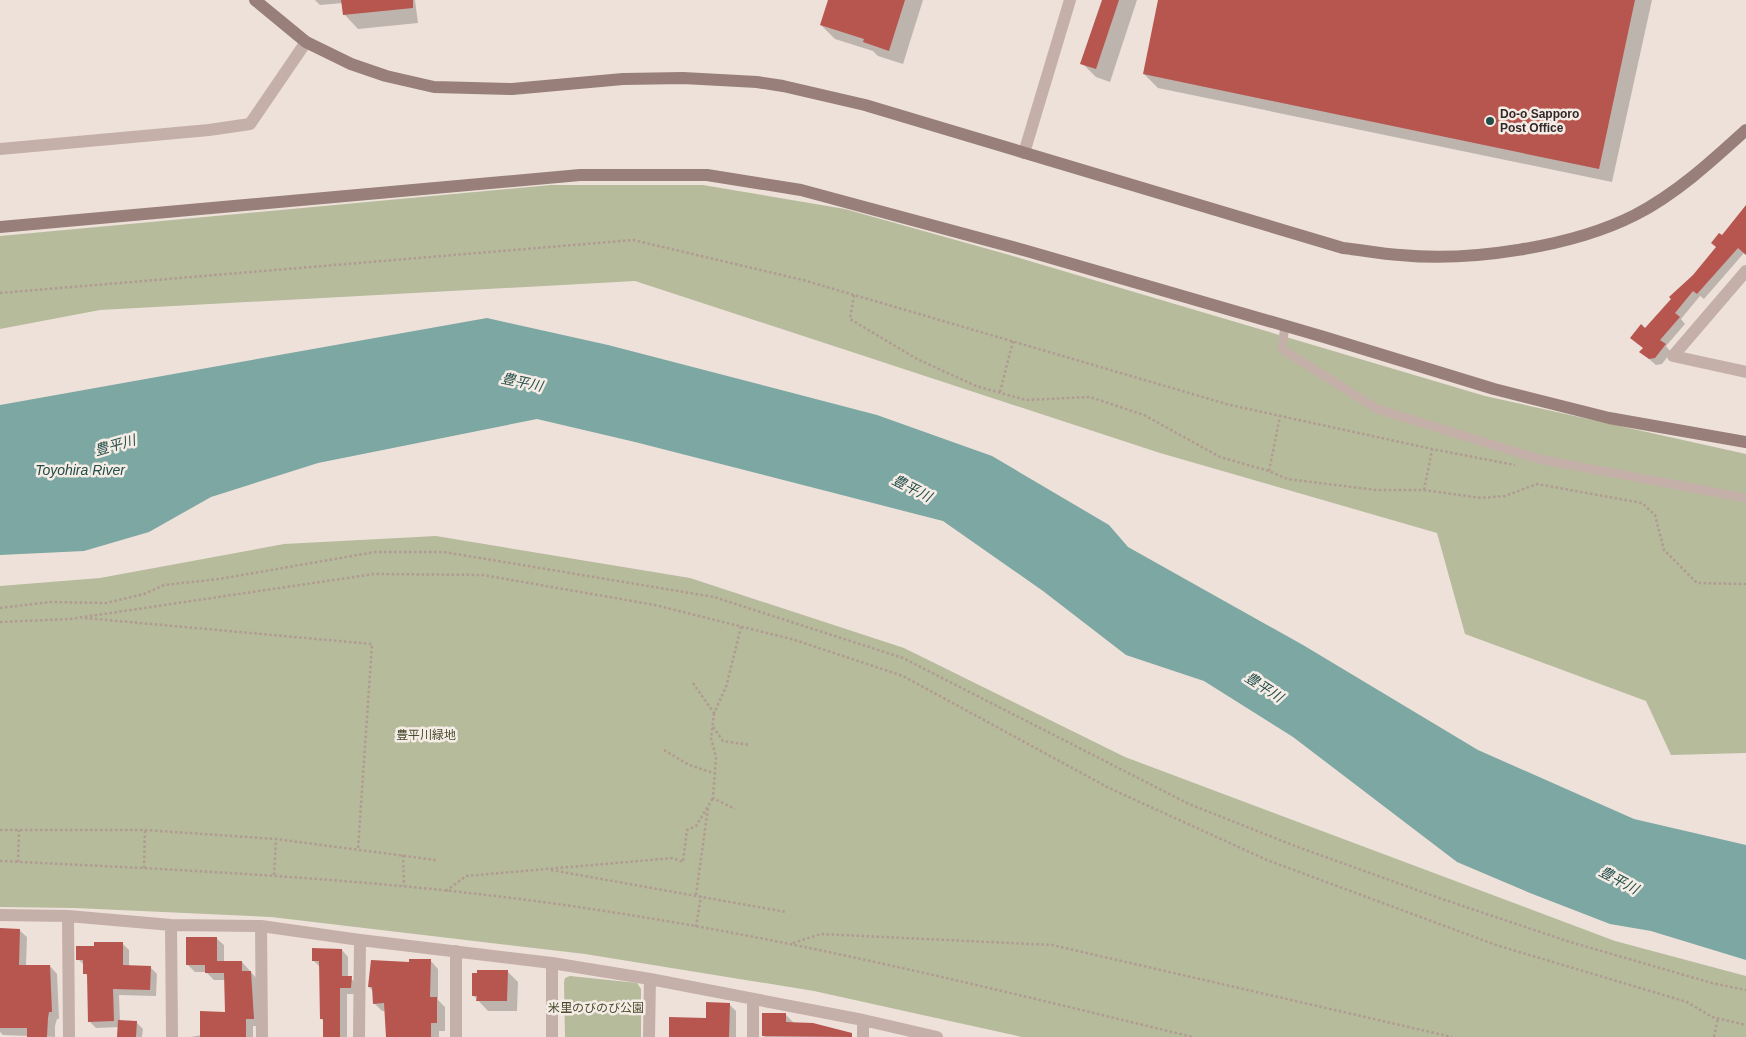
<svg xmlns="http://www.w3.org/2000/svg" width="1746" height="1037" font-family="Arial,'Noto Sans JP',sans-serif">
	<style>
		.green { fill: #b6bb9c }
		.water { fill: #7ca7a2 }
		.shadow { fill: #0003 }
		.building { fill: #b7564f }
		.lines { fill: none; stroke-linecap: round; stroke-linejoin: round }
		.path { stroke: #b09a92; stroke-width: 2.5; stroke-dasharray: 2.5 2.5; stroke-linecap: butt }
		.lane { stroke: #c4b0a8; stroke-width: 9 }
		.street { stroke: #c4b0a8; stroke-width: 12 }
		.secondary { stroke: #987f79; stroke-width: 12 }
		.poi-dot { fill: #224e49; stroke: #f6ece6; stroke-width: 2 }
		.labels { text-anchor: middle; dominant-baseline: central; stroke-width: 5; stroke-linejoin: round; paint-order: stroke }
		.poi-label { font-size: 12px; font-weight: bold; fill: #322827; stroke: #f6ece6; text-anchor: start }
		.park-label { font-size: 12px; fill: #474d2e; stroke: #f6ece6 }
		.water-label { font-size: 14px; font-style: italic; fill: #224e49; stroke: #f6ece6 }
	</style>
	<rect width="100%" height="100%" fill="#eee1da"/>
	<!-- green -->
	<path class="green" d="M551,185H703L845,209L1013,256L1485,396L1746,454V753L1671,755L1646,701L1465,634L1437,533L1160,453L635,281L100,310L0,329V236Z
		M436,536L690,578L904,648L1125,757L1615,941L1746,976V1037H1022L814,991L585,954L271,917L75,908L0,907V586L100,578L284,544Z
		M570,976L637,983L641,989V1037H565L564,982L565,978Z"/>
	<!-- water -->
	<path class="water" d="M487,318L608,345L877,415L992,456L1109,525L1128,547L1303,645L1478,750L1634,819L1746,845V960L1651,931L1610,924L1530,893L1457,862L1293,737L1204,681L1126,655L1043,591L943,521L635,442L537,419L318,463L211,497L149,532L84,551L0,555V405Z"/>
	<!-- shadow -->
	<path class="shadow" d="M315,0H415L418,23L358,29L344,14L343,3L320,5Z
		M829,0H923L903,64L878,56L873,51L835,39L821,25Z
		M1103,0H1137L1110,82L1096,77L1082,63Z
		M1159,0H1652L1612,182L1158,88L1144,74Z
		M1746,210V254L1744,253L1704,299L1700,296L1681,319L1685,324L1666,346L1671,352L1662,364L1656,365L1641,352L1644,348L1645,329L1694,276L1717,248L1722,237Z
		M0,930H19L27,937L26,966H50L57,974L59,1019H57L55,1026V1037L3,1035L0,1032Z
		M216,938L224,945V962H242L258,980L261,1026H253V1037H191L201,1035L226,1013V980H214L206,972H195L187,964Z
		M122,943L129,950V967H150L157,974L156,996L119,995L120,1022H136L143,1029L142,1037H119V1027L96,1028L89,1021V977L85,973V966L78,959L95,947Z
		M342,950L348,957V977L358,984L357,994H347V1037H324V1022L321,1018L320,967L313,960Z
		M430,960L438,969V1000L445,1007V1031H439V1037H387L385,1011H382L374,1003L373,991L369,987L410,963Z
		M507,971L518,982L517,1011H488L473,995Z
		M729,1004L736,1011V1037H670L707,1019Z
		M786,1015L794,1023L840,1033L844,1037H765L763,1035Z"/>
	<!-- building -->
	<path class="building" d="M341,0H413V8L343,15Z
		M828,0H905L889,51L863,42L864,39L820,25Z
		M1102,0H1119L1096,69L1080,64Z
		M1158,0H1635L1599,169L1143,74Z
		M1746,205V255L1738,248L1697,294L1693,291L1675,313L1680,317L1660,340L1666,344L1655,358L1649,359L1639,352L1643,348L1630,338L1641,324L1645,328L1671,299L1669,297L1693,275L1716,247L1711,243L1719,233L1722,235Z
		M0,928L20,929L19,965H50L52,1012H49L48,1018L47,1037H27V1028H0Z
		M186,937H217V961H242V971H251L254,1019H246V1037H200V1011L225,1012L224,973H205V965H186Z
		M94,942H123V965L151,966L150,990L113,989L114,1021L88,1022L87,974H83V960H76V946H94Z
		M312,948L342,949V976H352L351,988H340V1037H323V1019H320L319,961H312Z
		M409,959H431L430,997H437V1023H431V1037H386L384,1003L373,1004L372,987H368L371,960L409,962Z
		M477,970H508L507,1001H476L477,996H472V973H477Z
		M706,1002L730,1003L729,1037H669V1017L706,1018Z
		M762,1013H786V1022L813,1023L852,1033V1037L762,1036Z
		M118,1020L137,1021L136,1037H117Z"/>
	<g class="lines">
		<!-- path -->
		<path class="path" d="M0,293L633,240L803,280L1230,405L1432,449L1515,465
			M854,295L850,319L917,359L976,386L1026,400L1090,397L1144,415L1220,457L1269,471L1287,479L1376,490H1424L1481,498L1505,496L1537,484L1642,503L1655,515L1664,550L1697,583L1746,584
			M1000,392L1013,341
			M1269,471L1280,416
			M1424,490L1432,450
			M0,608L50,602L106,603L144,594L164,585L219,579L375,552H444L714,597L903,658L1189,804L1295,846L1442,899L1570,942L1712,983L1746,990
			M85,618L372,644L358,849
			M0,622L70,619L374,574L483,575L655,605L795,640L903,676L1109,788L1267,860L1496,945L1687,1002L1712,1017L1746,1025
			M693,683L714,713L726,687L741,627
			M714,713L711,738L716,757L713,798L735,809
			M713,727L723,741L750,745
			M664,750L689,765L714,773
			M0,830H145L276,839L436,860
			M403,855L404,886
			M0,861C206,871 413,880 617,913C812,943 1002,991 1193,1037
			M18,862L19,830
			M144,868L145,830
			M551,870L786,912
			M274,875L276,839
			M446,891L466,876L673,858L683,862L687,830L696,826L713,798
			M696,895L708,808
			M696,927L701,896
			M793,943L821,934L1052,945L1452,1037
			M1714,1037L1718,1018"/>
		<!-- lane -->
		<path class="lane" d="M1285,325L1282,349L1377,409L1539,459L1746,498"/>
		<!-- street -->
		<path class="street" d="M0,149L209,130L250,124L306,42
			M1024,153L1070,0
			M1746,271L1673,356L1746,372
			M0,915L68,916L171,925L261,926L360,940L552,963L650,979L863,1020L937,1037
			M68,916L69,1037
			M171,925L172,1037
			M261,926L262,1037
			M456,951V1037
			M552,963V1037
			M359,1037L360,940
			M649,1037L650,979
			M753,1037V999
			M863,1037V1020"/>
		<!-- secondary -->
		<path class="secondary" d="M255,0L306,42L351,64L386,76L434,87L512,89L623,79L683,78L757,82L783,86L865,105L1343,248C1362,250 1381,254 1400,255C1470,262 1572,247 1635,215C1676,194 1712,161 1746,130
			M0,227L580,175H707L801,190L1027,251L1324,337L1494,389L1609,418L1746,442"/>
	</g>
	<!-- markers -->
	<circle class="poi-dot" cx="1490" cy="121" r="5"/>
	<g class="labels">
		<!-- poi labels -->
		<g class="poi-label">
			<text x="1500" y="114">Do-o Sapporo<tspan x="1500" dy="14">Post Office</tspan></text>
		</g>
		<!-- park labels -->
		<g class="park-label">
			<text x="426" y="735">豊平川緑地</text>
			<text x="596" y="1008">米里のびのび公園</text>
		</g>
		<!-- water labels -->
		<g class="water-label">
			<text transform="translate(522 382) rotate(12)">豊平川</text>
			<text transform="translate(115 445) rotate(-16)">豊平川</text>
			<text x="80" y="470">Toyohira River</text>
			<text transform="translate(912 488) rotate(27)">豊平川</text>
			<text transform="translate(1264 687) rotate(33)">豊平川</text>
			<text transform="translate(1619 880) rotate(28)">豊平川</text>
		</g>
	</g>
</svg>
